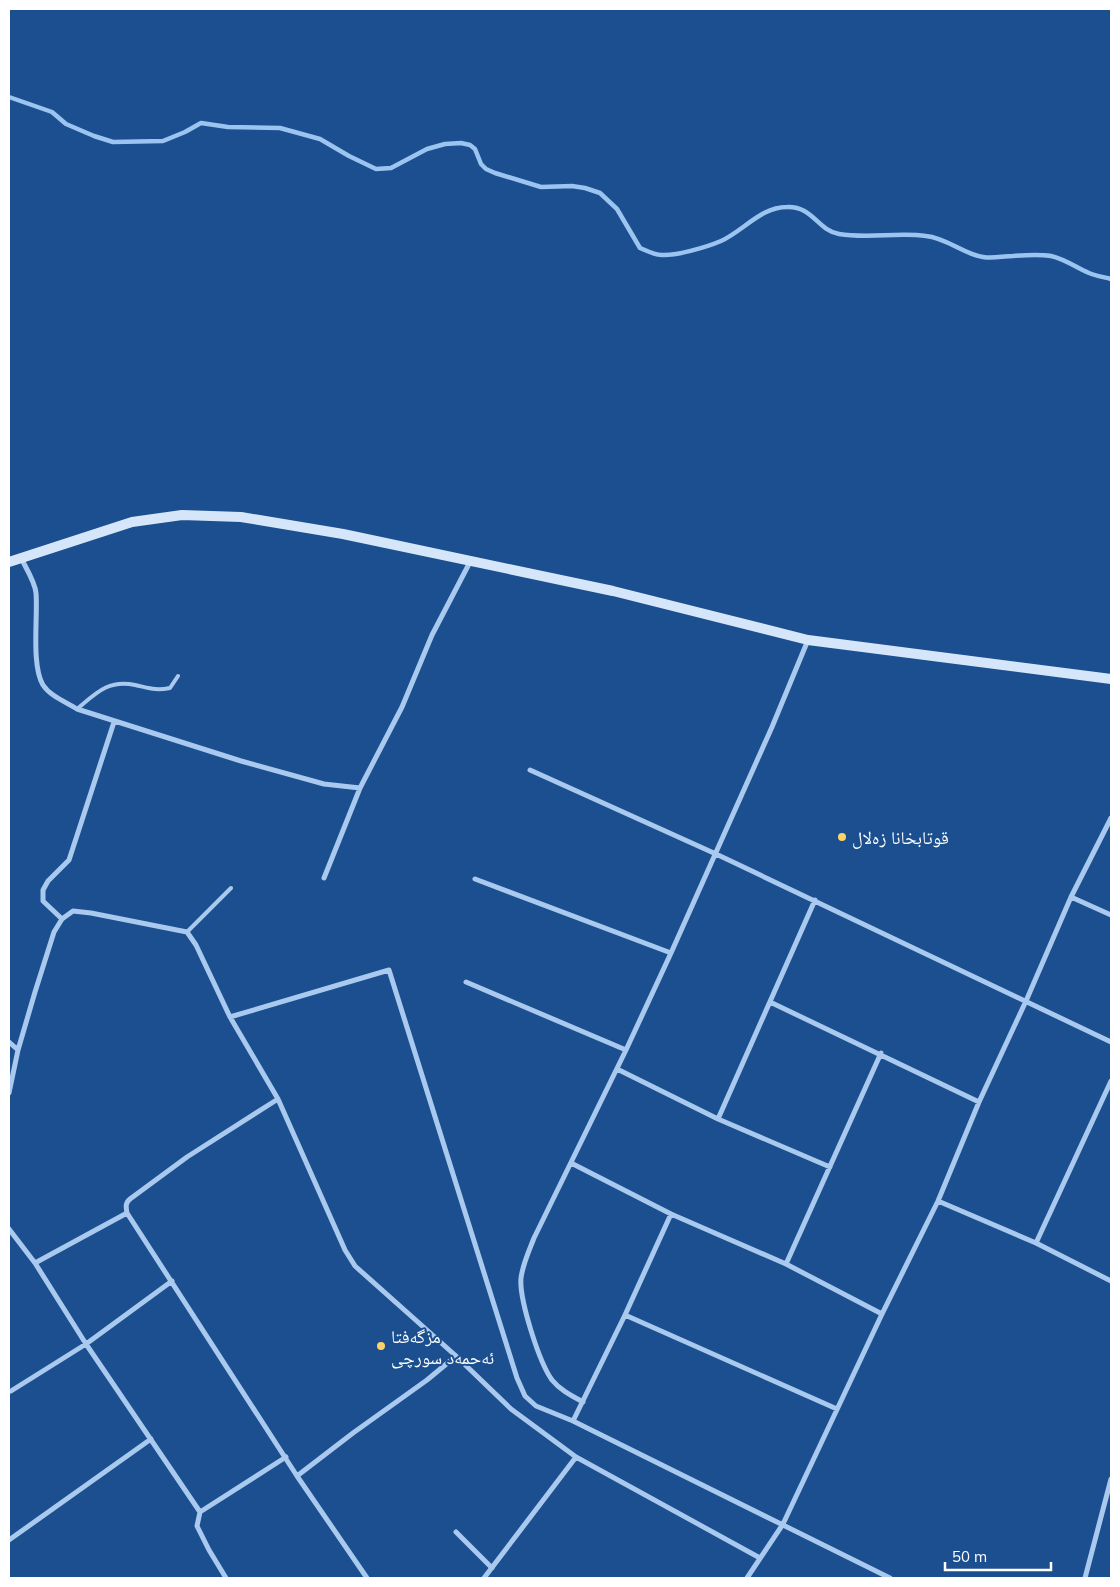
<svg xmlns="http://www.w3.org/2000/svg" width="1120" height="1587" font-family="Mulish,'Noto Naskh Arabic',sans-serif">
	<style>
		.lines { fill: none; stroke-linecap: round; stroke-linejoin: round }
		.stream { stroke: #9cc4f0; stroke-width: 4.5 }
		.lane { stroke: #a9c9ee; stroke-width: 4 }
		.street { stroke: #a9c9ee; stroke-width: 5 }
		.secondary { stroke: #d6e6fa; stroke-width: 10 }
		.poi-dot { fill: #ffd166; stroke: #1b4f8f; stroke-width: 2 }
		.labels { text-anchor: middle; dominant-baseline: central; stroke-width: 4; stroke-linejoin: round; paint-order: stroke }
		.poi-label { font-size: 18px; fill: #fff; stroke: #1b4f8f; text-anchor: start }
	</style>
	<rect width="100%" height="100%" fill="#1b4f8f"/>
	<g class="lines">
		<!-- stream -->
		<path class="stream" d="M9,97L52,112L66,124L94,136L113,142L163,141L185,132L201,123L228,127L280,128L320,139L349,156L376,169L391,168L427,149L445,144L461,143L470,145L475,149L481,164L486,169L495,173L541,187L572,186L585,188L600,193L617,209L640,248C647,251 655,255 662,255C676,256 707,247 721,241C743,231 761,207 787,207C813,206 817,230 839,234C868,239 898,232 926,236C947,238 963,254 983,257C993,259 1003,256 1013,256C1025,255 1039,254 1051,256C1065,259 1077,268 1089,273C1096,276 1104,277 1111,279"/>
		<!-- lane -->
		<path class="lane" d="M77,709C96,693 109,679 135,685C149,688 155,691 170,688L178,676
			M187,932L231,888"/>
		<!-- street -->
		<path class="street" d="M21,558C26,568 35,582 36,593C38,616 31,665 43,685C50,696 66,702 77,709L241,761L324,784L360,788
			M530,770L716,854L1111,1042
			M324,878L360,788L402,707L432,635L470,562
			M475,879L671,953
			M1071,897L1111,915
			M62,919L43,901V890L48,881L69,860L114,722
			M466,982L626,1050
			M770,1002L979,1102
			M230,1017L389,970L517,1378L525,1396L536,1406L573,1421L890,1578
			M9,1042L18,1050
			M617,1069L718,1119L830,1167
			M9,1093L18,1050L35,992L54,932L62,919L73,911L91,913L187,932L196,945L230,1017L278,1099L345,1250L355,1266L456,1356L511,1409L576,1457L760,1558
			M278,1099L187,1157L130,1199C125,1203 126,1207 127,1213L297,1476L367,1578
			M718,1119L815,900
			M571,1163L671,1214L786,1264L882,1314
			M938,1201L1036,1243L1111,1281
			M9,1229L35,1263L86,1344L200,1512L197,1526L209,1550L226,1578
			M1036,1243L1111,1081
			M35,1263L127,1213
			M786,1264L881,1053
			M625,1315L837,1409
			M11,1391L86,1344L172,1281
			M583,1402C572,1396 560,1390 552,1380C539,1362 519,1299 521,1278C523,1263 529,1251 534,1238L626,1050L671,953L772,727L808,640
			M573,1421L625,1315L671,1214
			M297,1476L353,1433L427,1380L456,1356
			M200,1512L286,1457
			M456,1532L492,1568
			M9,1540L151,1439
			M484,1578L576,1457
			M747,1578L783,1524L882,1314L938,1201L979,1102L1026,1001L1071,897L1111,818
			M1085,1578L1111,1479"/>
		<!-- secondary -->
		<path class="secondary" d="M9,562L132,522L182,515L241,517L343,534L613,591L808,640L1111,679"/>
	</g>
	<!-- markers -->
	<g class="poi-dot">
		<circle cx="842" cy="837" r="5"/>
		<circle cx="381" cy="1346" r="5"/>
	</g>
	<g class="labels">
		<!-- poi labels -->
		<g class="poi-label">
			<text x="852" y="837">قوتابخانا زەلال</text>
			<text x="391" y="1336">مزگەفتا<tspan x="391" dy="21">ئەحمەد سورچی</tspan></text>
		</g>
	</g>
	<!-- border -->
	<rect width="1120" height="1587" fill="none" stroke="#ffffff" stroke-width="20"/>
	<!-- scale -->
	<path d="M945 1562v8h106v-8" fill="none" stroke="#ffffff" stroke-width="2.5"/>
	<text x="952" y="1562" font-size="15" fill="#ffffff" stroke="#1b4f8f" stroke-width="4" paint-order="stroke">50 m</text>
</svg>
